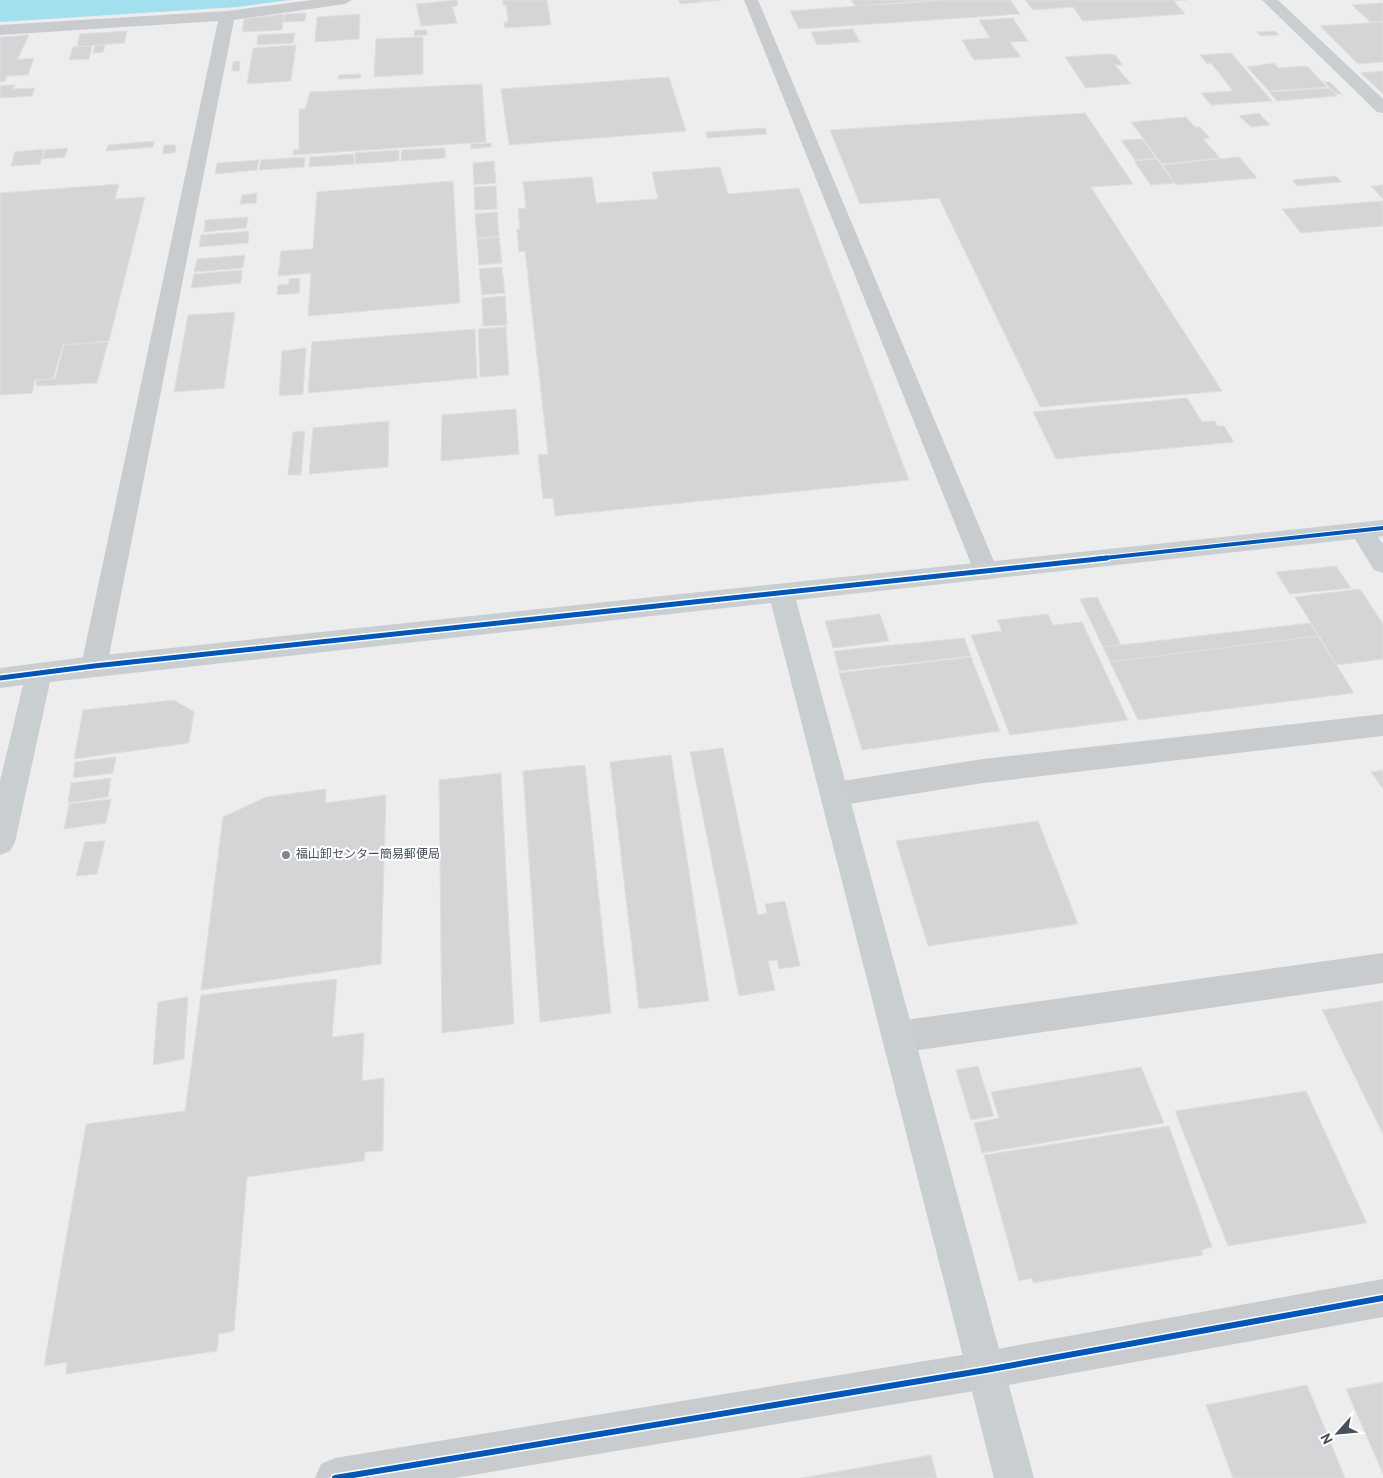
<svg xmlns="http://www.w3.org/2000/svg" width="1383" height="1478" font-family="Overpass,'Noto Sans JP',sans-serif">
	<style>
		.water { fill: #a2e0ef }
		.building { fill: #d5d5d7; stroke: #dfdfe0 }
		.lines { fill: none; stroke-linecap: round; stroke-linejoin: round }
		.street { fill: #c9cccf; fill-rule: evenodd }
		.secondary { fill: #c9ced1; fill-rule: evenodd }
		.cycleway-far2-casing { stroke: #fff; stroke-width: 6 }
		.cycleway-far1-casing { stroke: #fff; stroke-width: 8 }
		.cycleway-casing { stroke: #fff; stroke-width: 9 }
		.cycleway-far2 { stroke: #0057b8; stroke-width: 4 }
		.cycleway-far1 { stroke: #0057b8; stroke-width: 5 }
		.cycleway { stroke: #0057b8; stroke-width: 6 }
		.poi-dot { fill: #80878e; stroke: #fff; stroke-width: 2 }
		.labels { text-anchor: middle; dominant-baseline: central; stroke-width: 4; stroke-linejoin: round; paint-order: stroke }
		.poi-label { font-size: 12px; fill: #44505b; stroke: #fff; text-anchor: start }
	</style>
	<rect width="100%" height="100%" fill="#eeeded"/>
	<!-- water -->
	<path class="water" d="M0,0H290L237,7L0,22Z"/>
	<!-- building -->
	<path class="building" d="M457,0L458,6H452L457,23L421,26L416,4Z
		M503,0H547L551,25L505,28L504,22H508L506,5H503Z
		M678,0H721L680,4Z
		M851,0H936L937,1L855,6Z
		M1010,0L1020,14L799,29L790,11L936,0Z
		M1025,0H1187L1174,1L1185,14L1083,21L1073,7L1033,10Z
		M1383,3V21L1370,22L1352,5Z
		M306,13L305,21L283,22L285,14Z
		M284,14L282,30L242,32L244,19Z
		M360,14L359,39L315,42L317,17Z
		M1013,18L1028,41L1010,42L1021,57L974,60L962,40L990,38L979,20Z
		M1383,22V62L1358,64L1320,26Z
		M853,29L860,42L817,45L811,32Z
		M415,30H427V35L414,36Z
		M127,31L124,43L77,47L80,34Z
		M1275,31L1279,35L1261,36L1257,32Z
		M295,33L293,43L257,45L258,35Z
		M29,35L17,60L34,58L28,75L7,76L5,81L0,82V37Z
		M423,37V74L374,77L376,39Z
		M105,45L103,52L93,53L95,46Z
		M296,45L291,81L247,84L253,48Z
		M92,46L89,59L69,60L73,47Z
		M1231,53L1272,101L1211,105L1201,93L1233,91L1211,63L1207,64L1200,55Z
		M1106,54L1115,55L1123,65H1115L1131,84L1086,88L1065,57Z
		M240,61L239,71H232L233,62Z
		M1274,63L1278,68L1307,66L1327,87L1269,91L1247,67Z
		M1383,71V94L1361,73Z
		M361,74L360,78L338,79L339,75Z
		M669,77L686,131L509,145L501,89Z
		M1324,82H1330L1342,94H1336Z
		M482,84L486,142L293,155V150H299V109H305L310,92Z
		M15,85L13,89L35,88L32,96L0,98V86Z
		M1329,88L1337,96L1277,101L1269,92Z
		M1085,113L1133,184L1091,187L1222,391L1040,407L939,198L860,204L830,130Z
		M1259,113L1270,125L1251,127L1239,116Z
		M1186,117L1195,127H1200L1210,138L1203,139L1220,158L1162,164L1131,122Z
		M765,128L767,134L707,138L706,132Z
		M1142,139L1156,158L1135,160L1121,140Z
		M154,141L153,147L106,151L108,145Z
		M491,143V147L471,149V144Z
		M164,145H176L175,153L163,154Z
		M68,148L65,157L42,159L45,150Z
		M445,148V158L401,161L402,150Z
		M44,149L40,164L11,166L15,152Z
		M399,150V161L355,164V153Z
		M354,154V164L309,167L310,157Z
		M305,157L304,167L259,170L261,160Z
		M1239,157L1257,178L1176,185L1163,165Z
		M1157,159L1174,183L1151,185L1134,161Z
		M259,160L257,170L215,174L217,163Z
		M494,161L496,183L474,185L473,163Z
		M720,167L728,194L799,188L909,480L555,516L553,498L543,499L538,455L548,454L525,251L519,252L517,229H520L518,209L526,208L523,182L592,177L596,203L658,199L652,172Z
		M1336,176L1342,182L1297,186L1292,180Z
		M453,181L460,303L308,316L311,273L278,276L281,251L313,249L317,192Z
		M119,184L115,199L145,197L109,341L63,345L53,379L35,380L32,393L0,395V193Z
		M1383,185V199L1371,186Z
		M496,186L497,209L475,210L474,187Z
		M257,193L256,203L240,204L242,195Z
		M1383,201V226L1301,233L1282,209Z
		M497,212L499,236L477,238L475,214Z
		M248,217L246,228L204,232L205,220Z
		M249,231L248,243L199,247L201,235Z
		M499,237L502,263L479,265L477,239Z
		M245,255L243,268L194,272L197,259Z
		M502,267L505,293L482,295L479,269Z
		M242,270L241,283L191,288L194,274Z
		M300,278L299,293L277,295L278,285L289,284V279Z
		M505,296L507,325L483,326L482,298Z
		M235,312L224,388L174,392L188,315Z
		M506,327L509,375L480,377L478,329Z
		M475,329L477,378L308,393L312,342Z
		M108,342L97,383L36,386L37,380L55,379L64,345Z
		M306,348L303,394L279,396L282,351Z
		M1187,398L1202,422L1215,421L1217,426H1224L1234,442L1056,459L1033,412Z
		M516,409L519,454L441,461L442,415Z
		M389,421L388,467L309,474L313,428Z
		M305,431L301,475H288L293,432Z
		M1336,566L1351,588L1290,594L1276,572Z
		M1360,589L1383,624V659L1337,665L1295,597Z
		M1097,597L1121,645L1103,647L1080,599Z
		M880,614L889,641L833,648L825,621Z
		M1048,614L1053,625L1082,622L1128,720L1010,735L971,635L1002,631L997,620Z
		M1310,623L1318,636L1110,662L1103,647Z
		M1318,636L1354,693L1138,720L1110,662Z
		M964,638L971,656L839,671L834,651Z
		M971,657L1000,731L862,750L839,673Z
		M174,700L194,712L189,743L74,759L83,710Z
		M723,748L758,915L767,913L765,904L785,901L800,966L779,969L777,960L768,961L775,990L739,996L690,752Z
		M671,755L709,1001L639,1009L610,762Z
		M116,757L113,773L73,778L75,762Z
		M585,765L611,1013L540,1022L523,771Z
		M1383,770V789L1371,772Z
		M501,773L514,1024L442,1033L439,780Z
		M111,778L108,797L68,803L71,783Z
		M326,789L325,803L386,795L381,964L201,990L223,817L266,797Z
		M111,799L106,823L64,829L69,804Z
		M1038,821L1078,924L928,946L896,841Z
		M105,841L97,874L76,876L85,842Z
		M337,979L332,1037L364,1033L362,1081L384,1078L383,1151L365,1152L364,1161L247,1177L234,1331L219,1334L217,1351L66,1374L67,1362L44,1366L86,1124L185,1111L201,995Z
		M188,997L184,1059L153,1065L158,1002Z
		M1383,1001V1134L1322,1010Z
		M978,1066L994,1116L971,1120L956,1070Z
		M1141,1067L1164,1123L982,1153L974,1123L999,1118L991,1092Z
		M1306,1091L1367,1223L1228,1246L1175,1111Z
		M1169,1126L1212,1247L1201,1250L1203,1255L1033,1283L1032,1278L1019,1281L984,1155Z
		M1383,1382V1474L1346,1389Z
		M1307,1385L1345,1478H1233L1206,1405Z
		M931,1455L937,1478H801Z"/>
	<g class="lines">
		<!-- street -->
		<path class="street" d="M312,0H352L345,4L234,20L107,666L103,673L94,676L85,673L81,666L218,21L0,35V25L227,11Z
			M744,0H758L998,571L995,577L986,580L977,577L974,571Z
			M1383,714V736L983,783L836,806L826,802L822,794L826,786L836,782L983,759Z
			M1383,953V983L898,1053L886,1048L882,1037L886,1026L898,1021Z
			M1383,1279V1317L986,1389L455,1478H315L321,1464L335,1458L986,1351Z"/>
		<!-- secondary -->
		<path class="secondary" d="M1262,0H1278L1383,99V113L1377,112Z
			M1383,520V536L1378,537L1383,544V573L1374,570L1355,539L796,600L1034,1478H994L771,603L50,682L15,842L10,851L0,855V781L23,685L0,688V668L94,656Z"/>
		<defs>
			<path id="cycleway-far2" d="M1095,559L1383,528"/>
			<path id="cycleway-far1" d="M0,678L94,666L1107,558"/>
			<path id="cycleway" d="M335,1478L986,1370L1383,1298"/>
		</defs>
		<!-- cycleway-far2 casing -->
		<use href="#cycleway-far2" class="cycleway-far2-casing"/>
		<!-- cycleway-far1 casing -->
		<use href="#cycleway-far1" class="cycleway-far1-casing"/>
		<!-- cycleway casing -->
		<use href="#cycleway" class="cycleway-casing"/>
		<!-- cycleway-far2 -->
		<use href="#cycleway-far2" class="cycleway-far2"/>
		<!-- cycleway-far1 -->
		<use href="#cycleway-far1" class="cycleway-far1"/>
		<!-- cycleway -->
		<use href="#cycleway" class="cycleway"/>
	</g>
	<!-- markers -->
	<circle class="poi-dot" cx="286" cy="855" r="5"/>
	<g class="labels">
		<!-- poi labels -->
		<g class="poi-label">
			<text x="296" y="855">福山卸センター簡易郵便局</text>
		</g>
	</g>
	<!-- north arrow -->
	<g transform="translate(1338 1433) rotate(243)" stroke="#ffffff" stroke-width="4" paint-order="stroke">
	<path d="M0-4L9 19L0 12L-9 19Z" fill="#44505b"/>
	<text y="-8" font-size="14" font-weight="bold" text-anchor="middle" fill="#44505b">N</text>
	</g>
</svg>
